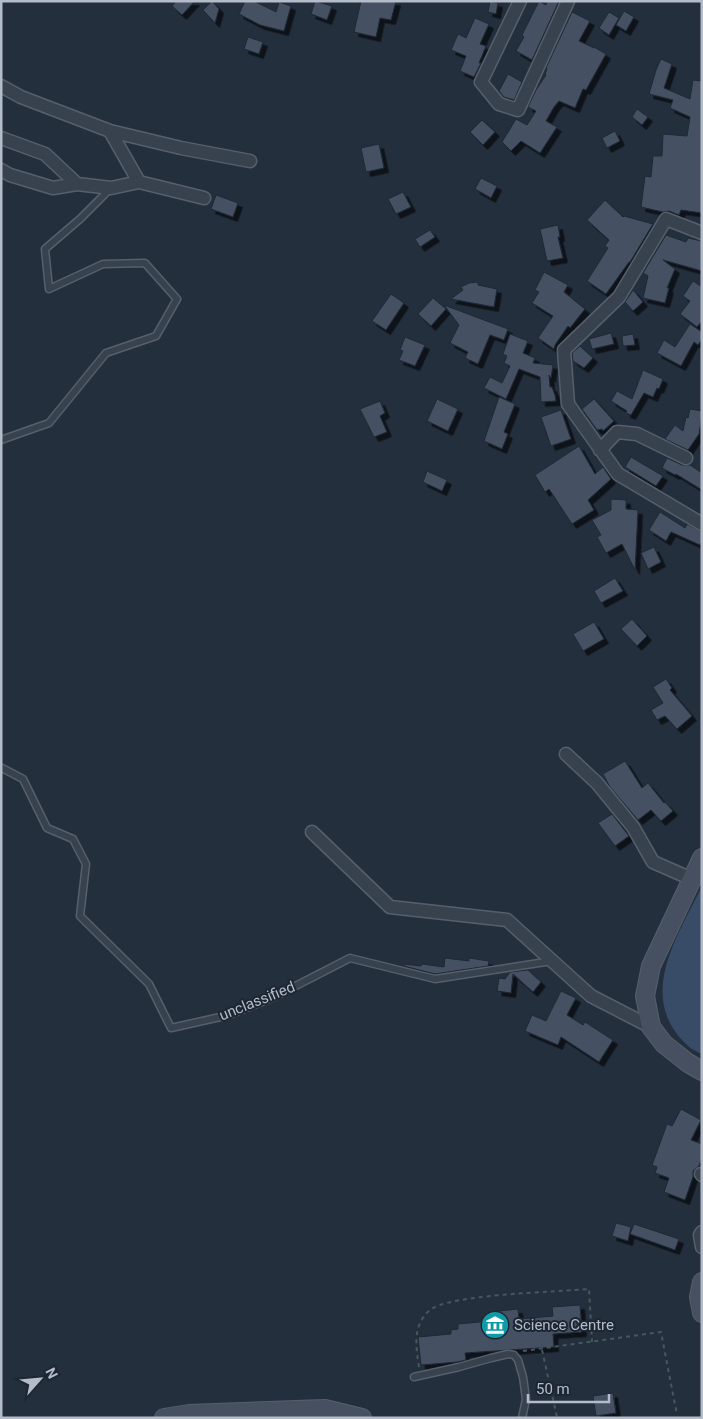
<svg xmlns="http://www.w3.org/2000/svg" width="703" height="1419" font-family="Roboto,sans-serif">
	<style>
		.water { fill: #394c67 }
		.building { fill: #455162; stroke: #1f2835; filter: url(#shadow) }
		.lines { fill: none; stroke-linecap: round; stroke-linejoin: round }
		.service-casing { stroke: #565f6c; stroke-width: 9 }
		.minor-casing { stroke: #565f6c; stroke-width: 15 }
		.secondary-casing { stroke: #565f6c; stroke-width: 20 }
		.path { stroke: #44595c; stroke-width: 2; stroke-dasharray: 4 4; stroke-linecap: butt }
		.service { stroke: #38414e; stroke-width: 6 }
		.minor { stroke: #38414e; stroke-width: 12 }
		.secondary { stroke: #465061; stroke-width: 18 }
		.labels { text-anchor: middle; dominant-baseline: central; stroke-width: 4; stroke-linejoin: round; paint-order: stroke }
		.street-label { font-size: 15px; fill: #b4bcc9; stroke: #1d2633 }
		.poi-label { font-size: 15px; fill: #b4bcc9; stroke: #1d2633; text-anchor: start }
	</style>
	<defs>
		<filter id="shadow"><feDropShadow dx="4.5" dy="4.5" stdDeviation="0" flood-color="#0009"/></filter>
	</defs>
	<rect width="100%" height="100%" fill="#242f3e"/>
	<!-- water -->
	<path class="water" d="M702,886V1054C696,1051 690,1049 686,1044C636,996 678,936 702,886Z"/>
	<!-- building -->
	<path class="building" d="M176,1H195L182,15L172,6Z
		M212,1L219,9L215,23L203,10Z
		M245,1H254L276,12L279,2L291,6L284,31L260,25L239,14Z
		M315,1L332,6L327,20L311,14Z
		M361,1H396L391,20L380,18L376,37L354,32Z
		M490,1L498,3L496,14L488,12Z
		M539,1L546,5L547,1H559L532,60L516,51L524,37L522,35Z
		M624,11L634,17L626,31L616,25Z
		M572,12L590,21L579,41L594,48V47L606,54L586,90L583,89L575,108L559,101L554,107L546,121L557,127L540,153L521,141L511,151L502,142L516,119L527,125L536,111L528,107L536,90L546,75L545,74L547,69L546,68Z
		M609,12L619,18L609,35L599,28Z
		M475,18L489,24L480,44L486,46L479,63H481L474,77L460,71L466,56L451,50L458,34L466,38Z
		M248,37L263,42L259,54L244,49Z
		M661,59L672,64L664,88L690,99L693,80L702,81V213L681,210L679,215L669,211L663,212L641,207L645,176L651,177L653,156H662L663,134L687,136L690,117L670,108L673,100L649,94L656,70Z
		M508,74L522,82L514,100L504,97L499,91Z
		M637,109L648,117L642,125L632,117Z
		M482,120L495,132L483,145L470,132Z
		M615,131L620,141L607,148L602,138Z
		M379,144L384,168L366,172L361,148Z
		M481,178L497,186L491,198L475,189Z
		M403,192L411,207L396,214L388,199Z
		M216,195L238,203L233,217L211,209Z
		M605,200L623,217L624,216L653,224L630,262H629L606,294L587,281L608,248L605,246L609,240L587,220Z
		M558,225L560,237H558L563,258L547,261L540,229Z
		M430,230L435,237L420,247L415,239Z
		M666,235L686,242L688,238L702,241V271L663,260L675,269L667,288H669L665,303L643,298L648,276L643,273Z
		M544,272L568,285L564,292L585,309L570,328L568,326L555,345L554,349L538,338L553,316L532,303L539,292L535,290Z
		M693,281L702,287V321L697,327L680,314L690,301L683,296Z
		M478,282V285L497,289L494,307L451,299L463,290L461,287L469,283Z
		M633,290L643,302L633,311L625,302Z
		M391,294L404,303L386,330L372,321Z
		M433,298L446,309L431,326L418,314Z
		M444,305L508,329L504,340L490,335L478,364L465,358L468,352L450,343L459,325Z
		M690,324L702,332V339L698,345L694,342L681,366L657,353L664,340L675,347Z
		M611,333L614,344L592,349L589,339Z
		M510,334L528,341L523,353L535,358L533,363L553,365L551,378L549,375L550,387H552L555,395L556,401L541,402L540,377L519,369L506,399L484,388L490,377L502,383L510,366L504,363L507,356L503,354Z
		M633,334L635,345L623,346L622,336Z
		M405,337L425,345L415,366L399,360L403,351L400,350Z
		M580,346L593,358L584,368L573,361L572,353Z
		M643,370L663,379L659,389L657,388L653,397L644,393L631,415L626,413L627,411L611,401L617,391L632,399Z
		M499,397L515,404L504,432L508,434L502,449L484,441Z
		M437,399L458,409L448,431L427,421Z
		M594,399L614,421L603,431L602,429L597,430L582,409Z
		M380,401L385,413L380,416L387,432L374,437L360,409Z
		M690,409L702,411V414L699,434L688,450L665,439L675,425L683,431L686,417L688,418Z
		M561,410L571,439L551,446L541,417Z
		M579,446L595,474L603,467L611,479L588,500L594,510L572,524L549,489L545,492L535,475Z
		M631,457L663,476L656,486L625,467Z
		M667,458L682,465H690L702,473V490L676,474L675,475L662,468Z
		M427,471L447,480L442,491L423,482Z
		M611,499L626,500V509L638,510L635,570L622,544L606,553L597,537L601,535L592,520L611,510Z
		M660,512L685,528L687,524L702,532V541L700,545L671,532L666,541L649,530Z
		M654,547L661,562L648,569L641,553Z
		M615,578L623,591L601,603L594,591Z
		M632,619L647,636L637,646L621,629Z
		M594,622L604,639L583,651L573,634Z
		M666,679L672,688L670,690L692,716L677,729L665,716L657,720L651,710L663,703L653,687Z
		M625,761L642,788L648,783L664,803L665,802L673,811L661,821L651,810L638,820L610,787L603,774Z
		M612,814L629,836L615,846L598,823Z
		M445,958L469,961V958L489,961L488,966L435,974L404,966V964L421,966L422,964L444,967Z
		M528,970L541,982L533,992L513,974L511,993L497,991L499,978L505,979L510,972Z
		M561,991L576,998L567,1015L583,1025L585,1022L613,1040L599,1062L561,1037L558,1045L525,1031L532,1015L546,1021Z
		M681,1109L701,1120L691,1140L702,1144V1158L699,1166L693,1171V1177L685,1200L664,1192L669,1178L655,1173L657,1167L652,1165L667,1124L672,1126Z
		M616,1223L631,1227L628,1241L612,1236Z
		M634,1224L679,1239L675,1250L630,1234Z
		M580,1305L582,1332L553,1334L554,1347L465,1353L466,1360L457,1362L421,1365L418,1337L451,1334V1330L458,1329V1324L490,1321L489,1312L518,1309L519,1319L553,1316L552,1307Z
		M613,1393L616,1413L596,1416L593,1396Z"/>
	<g class="lines">
		<defs>
			<path id="service" d="M1,440L49,423L106,353L156,336L177,299L145,263L103,264L49,289L45,249L80,219L110,189
				M1,769L2,768L23,779L47,828L73,839L86,864L80,916L149,984L171,1028L229,1015L274,997L350,958L435,979L552,961
				M414,1377L459,1367L491,1358L508,1354L514,1355L518,1360L523,1377L526,1399L522,1418"/>
			<path id="minor" d="M520,1L481,82L499,104L518,110L568,1
				M1,86L21,97L110,131L181,148L250,161
				M1,138L45,154L77,184
				M1,170L10,175L53,188L77,184L111,188L139,182L110,131
				M139,182L204,198
				M702,233L666,219L619,297L564,350L568,404L618,474L702,524
				M600,450L617,432L637,434L686,458
				M566,754L597,783L633,827L653,862L692,879
				M312,832L390,907L507,920L591,996L651,1027
				M701,1174L702,1175
				M702,1232L700,1235L702,1247"/>
			<path id="secondary" d="M702,858L651,966L645,996L651,1027L664,1044L688,1063L702,1071
				M702,1282L699,1297L702,1313
				M164,1418L189,1414L325,1409L362,1418"/>
		</defs>
		<!-- service casing -->
		<use href="#service" class="service-casing"/>
		<!-- minor casing -->
		<use href="#minor" class="minor-casing"/>
		<!-- secondary casing -->
		<use href="#secondary" class="secondary-casing"/>
		<!-- path -->
		<path class="path" d="M542,1350L557,1417
			M523,1351L661,1332L677,1415
			M419,1367C416,1347 412,1325 430,1310C449,1294 559,1292 589,1289L592,1342"/>
		<!-- service -->
		<use href="#service" class="service"/>
		<!-- minor -->
		<use href="#minor" class="minor"/>
		<!-- secondary -->
		<use href="#secondary" class="secondary"/>
	</g>
	<!-- icons -->
	<defs>
		<symbol id="museum-disc" viewBox="-11 -11 22 22"><circle r="9.5" fill="#0f9aa8" stroke="#1d2633"/><path d="M0-6L6-3V-2H-6V-3ZM-5-1h2V3h-2ZM-1-1h2V3h-2ZM3-1h2V3H3ZM-6 4H6V6H-6Z" fill="#fff"/></symbol>
	</defs>
	<g fill-rule="evenodd">
		<use href="#museum-disc" x="479" y="1309" width="32" height="32"/>
	</g>
	<g class="labels">
		<!-- street labels -->
		<g class="street-label">
			<text transform="translate(257 1001) rotate(-22)">unclassified</text>
		</g>
		<!-- poi labels -->
		<g class="poi-label">
			<text x="514" y="1325">Science Centre</text>
		</g>
	</g>
	<!-- border -->
	<rect width="703" height="1419" fill="none" stroke="#b4bcc9" stroke-width="5"/>
	<!-- north arrow -->
	<g transform="translate(40 1379) rotate(63)" stroke="#1d2633" stroke-width="4" paint-order="stroke">
	<path d="M0-4L9 19L0 12L-9 19Z" fill="#b4bcc9"/>
	<text y="-8" font-size="14" font-weight="bold" text-anchor="middle" fill="#b4bcc9">N</text>
	</g>
	<!-- scale -->
	<path d="M528 1394v8h81v-8" fill="none" stroke="#b4bcc9" stroke-width="2.5"/>
	<text x="536" y="1394" font-size="15" fill="#b4bcc9" stroke="#1d2633" stroke-width="4" paint-order="stroke">50 m</text>
</svg>
